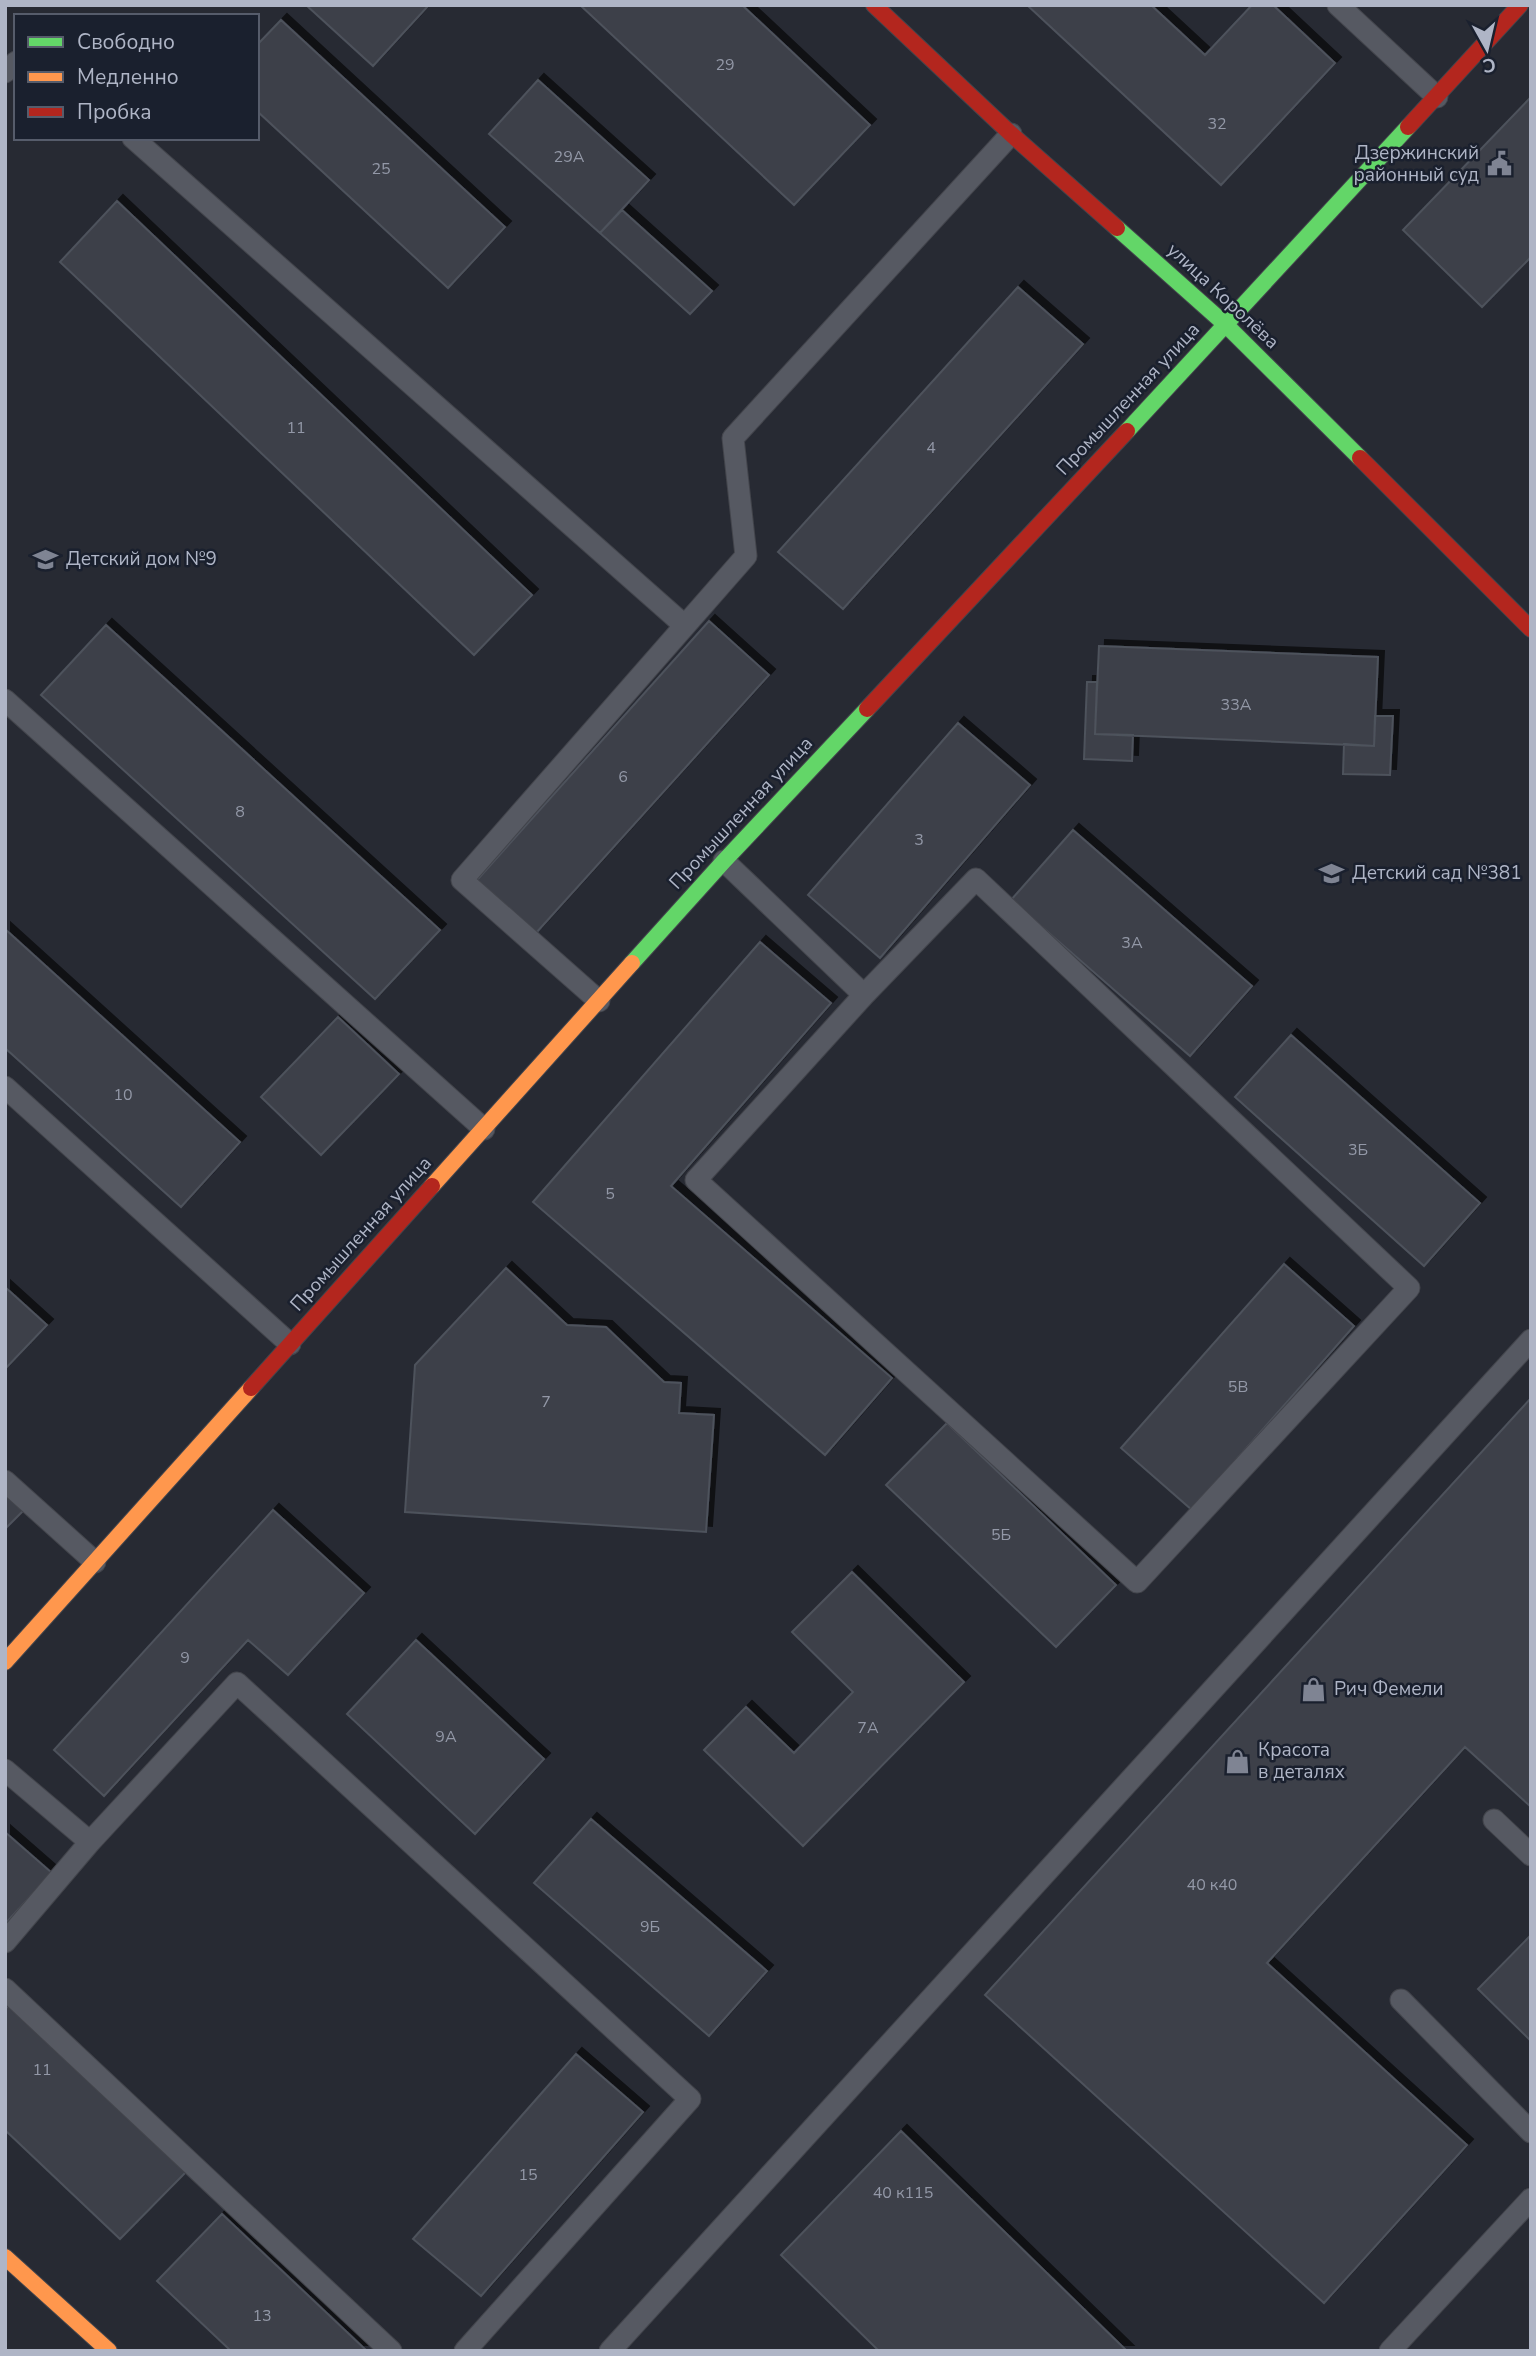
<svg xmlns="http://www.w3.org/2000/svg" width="1536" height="2356" font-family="'Nunito Sans',sans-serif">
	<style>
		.building { fill: #3e414a; stroke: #4e525c; stroke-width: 2; filter: url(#shadow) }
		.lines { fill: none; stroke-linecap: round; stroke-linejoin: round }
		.lane-casing { stroke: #43454c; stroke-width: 23 }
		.fast-casing { stroke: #43454c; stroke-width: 18 }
		.slow-casing { stroke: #43454c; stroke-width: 18 }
		.jam-casing { stroke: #43454c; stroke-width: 18 }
		.lane { stroke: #565962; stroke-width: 21 }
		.fast { stroke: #63d668; stroke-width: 16 }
		.slow { stroke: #ff974d; stroke-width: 16 }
		.jam { stroke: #b3261e; stroke-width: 16 }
		.labels { text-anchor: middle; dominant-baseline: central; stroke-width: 5; stroke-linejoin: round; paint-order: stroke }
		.number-label { font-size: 16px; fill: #9398a7 }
		.poi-label { font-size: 19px; fill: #afb5c6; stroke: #1a202e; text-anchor: start }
		.street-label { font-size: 19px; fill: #afb5c6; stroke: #1a202e }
	</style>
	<defs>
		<filter id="shadow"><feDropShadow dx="6" dy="-6" stdDeviation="0" flood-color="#0009"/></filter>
	</defs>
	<rect width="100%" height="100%" fill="#272a33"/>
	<!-- building -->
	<path class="building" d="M306,5H429L373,66Z
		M580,5H742L870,125L794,205Z
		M1027,5H1151L1205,55L1252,5H1273L1335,63L1221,185Z
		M281,20L505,227L448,288L257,111V45Z
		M538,80L649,180L600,233L489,134Z
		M1531,97V257L1482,307L1403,230Z
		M117,201L532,595L474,655L60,262Z
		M622,210L712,291L690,314L600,233Z
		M1018,287L1083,344L843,609L778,552Z
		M709,621L769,675L536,933L477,880Z
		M106,625L440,930L375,999L41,695Z
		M1099,646L1378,657L1374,746L1095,734Z
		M1087,682H1097L1095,734L1133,735L1132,761L1084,759Z
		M1375,716H1393L1390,775L1343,774L1344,744L1374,746Z
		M958,723L1030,785L880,958L808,895Z
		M1073,830L1252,986L1190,1056L1011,900Z
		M5,929L240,1142L181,1207L5,1048Z
		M760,942L831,1003L671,1186L892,1378L825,1455L533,1202Z
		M338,1017L399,1074L321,1155L261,1097Z
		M1291,1035L1480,1203L1424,1266L1235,1097Z
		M1284,1264L1354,1326L1192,1510L1121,1448Z
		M506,1268L567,1325L606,1327L664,1382L681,1383L679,1413L714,1415L706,1532L405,1512L415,1365Z
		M5,1287L47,1325L5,1369Z
		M1531,1398V1807L1465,1747L1267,1963L1467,2145L1324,2303L985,1995Z
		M947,1423L1116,1585L1056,1647L886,1485Z
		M5,1489L26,1508L5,1529Z
		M273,1510L364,1593L288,1675L248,1640L104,1796L54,1750Z
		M852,1572L964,1682L803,1846L704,1750L746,1707L794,1753L853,1692L792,1632Z
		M416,1640L544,1759L475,1834L347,1714Z
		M591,1819L767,1971L709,2036L534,1883Z
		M5,1832L52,1873L5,1924Z
		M1531,1935V2041L1478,1989Z
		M10,2004L186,2172L120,2239L5,2130V2009Z
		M576,2054L643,2112L481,2296L413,2239Z
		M901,2131L1127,2351H879L781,2255Z
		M222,2214L367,2351H231L157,2281Z"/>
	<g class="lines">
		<defs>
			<path id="lane" d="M1338,5L1437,97
				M5,72L16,62
				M133,138L684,625
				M5,700L484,1129
				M724,861L864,995L696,1180L1137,1582L1409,1288L976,879L864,995
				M599,1001L462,880L746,556L733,438L1011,134
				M5,1087L290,1344
				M5,1481L95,1562
				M5,1770L90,1842
				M1494,1820L1531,1855
				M5,1942L90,1842L237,1683L690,2099L465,2351
				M5,1989L391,2351
				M1401,2000L1531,2132
				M610,2351L1531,1340
				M1390,2351L1531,2199"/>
			<path id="fast" d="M1117,228L1226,325L1360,458
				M1127,431L1408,127
				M632,963L724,861L867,709"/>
			<path id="slow" d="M432,1186L632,963
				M5,1662L251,1388
				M5,2257L109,2351"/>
			<path id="jam" d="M874,5L1011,134L1117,228
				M1408,127L1520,5
				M1360,458L1531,629
				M867,709L1127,431
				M251,1388L432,1186"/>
		</defs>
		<!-- lane casing -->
		<use href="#lane" class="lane-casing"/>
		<!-- fast casing -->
		<use href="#fast" class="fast-casing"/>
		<!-- slow casing -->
		<use href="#slow" class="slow-casing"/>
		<!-- jam casing -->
		<use href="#jam" class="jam-casing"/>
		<!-- lane -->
		<use href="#lane" class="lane"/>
		<!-- fast -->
		<use href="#fast" class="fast"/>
		<!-- slow -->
		<use href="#slow" class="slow"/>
		<!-- jam -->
		<use href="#jam" class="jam"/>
	</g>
	<!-- icons -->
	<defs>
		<symbol id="civic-bare" viewBox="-9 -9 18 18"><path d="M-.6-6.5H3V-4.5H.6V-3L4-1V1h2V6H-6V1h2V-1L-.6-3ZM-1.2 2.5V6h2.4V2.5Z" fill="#7f8493" stroke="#1a202e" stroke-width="2.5" paint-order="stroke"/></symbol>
		<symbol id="school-bare" viewBox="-9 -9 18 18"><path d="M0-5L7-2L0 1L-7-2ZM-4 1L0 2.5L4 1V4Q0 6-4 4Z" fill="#7f8493" stroke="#1a202e" stroke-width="2.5" paint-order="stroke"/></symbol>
		<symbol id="shop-bare" viewBox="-9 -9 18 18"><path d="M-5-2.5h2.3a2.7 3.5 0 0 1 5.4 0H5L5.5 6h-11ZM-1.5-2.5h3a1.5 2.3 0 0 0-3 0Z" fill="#7f8493" stroke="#1a202e" stroke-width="2.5" paint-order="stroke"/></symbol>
	</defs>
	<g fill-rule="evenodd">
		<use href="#civic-bare" x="1482" y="146" width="35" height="35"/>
		<use href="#school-bare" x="28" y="542" width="35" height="35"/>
		<use href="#school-bare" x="1314" y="856" width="35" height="35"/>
		<use href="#shop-bare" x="1296" y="1672" width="35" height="35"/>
		<use href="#shop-bare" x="1220" y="1744" width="35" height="35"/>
	</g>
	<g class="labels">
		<!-- number labels -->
		<g class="number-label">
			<text x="725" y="65">29</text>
			<text x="1217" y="124">32</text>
			<text x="569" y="157">29А</text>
			<text x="381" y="169">25</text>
			<text x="296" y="428">11</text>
			<text x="931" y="448">4</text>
			<text x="1236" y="705">33А</text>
			<text x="623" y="777">6</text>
			<text x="240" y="812">8</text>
			<text x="919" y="840">3</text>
			<text x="1132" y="943">3А</text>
			<text x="123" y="1095">10</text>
			<text x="1358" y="1150">3Б</text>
			<text x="610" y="1194">5</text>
			<text x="1238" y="1387">5В</text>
			<text x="546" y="1402">7</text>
			<text x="1001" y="1535">5Б</text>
			<text x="185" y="1658">9</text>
			<text x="868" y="1728">7А</text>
			<text x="446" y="1737">9А</text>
			<text x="1212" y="1885">40 к40</text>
			<text x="650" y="1927">9Б</text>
			<text x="42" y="2070">11</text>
			<text x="528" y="2175">15</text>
			<text x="903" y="2193">40 к115</text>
			<text x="262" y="2316">13</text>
		</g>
		<!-- poi labels -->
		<g class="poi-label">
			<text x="1479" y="153" text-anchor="end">Дзержинский<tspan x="1479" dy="22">районный суд</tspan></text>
			<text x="66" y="559">Детский дом №9</text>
			<text x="1352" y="873">Детский сад №381</text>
			<text x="1334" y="1689">Рич Фемели</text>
			<text x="1258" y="1750">Красота<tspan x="1258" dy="22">в деталях</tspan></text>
		</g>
		<!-- street labels -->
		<g class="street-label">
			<text transform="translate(1223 296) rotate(43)">улица Королёва</text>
			<text transform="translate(1128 399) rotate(-47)">Промышленная улица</text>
			<text transform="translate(741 813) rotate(-47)">Промышленная улица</text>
			<text transform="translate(361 1234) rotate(-48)">Промышленная улица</text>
		</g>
	</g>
	<!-- border -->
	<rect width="1536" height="2356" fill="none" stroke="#afb5c6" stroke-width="14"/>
	<!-- legend -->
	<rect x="14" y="14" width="245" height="126" fill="#1a202e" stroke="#565c6b" stroke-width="2"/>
	<rect x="28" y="37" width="35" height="10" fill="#63d668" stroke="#565c6b" stroke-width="2"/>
	<text x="77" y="49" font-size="21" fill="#afb5c6">Свободно</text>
	<rect x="28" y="72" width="35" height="10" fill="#ff974d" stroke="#565c6b" stroke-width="2"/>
	<text x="77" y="84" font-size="21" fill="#afb5c6">Медленно</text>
	<rect x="28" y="107" width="35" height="10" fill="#b3261e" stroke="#565c6b" stroke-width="2"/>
	<text x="77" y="119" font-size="21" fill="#afb5c6">Пробка</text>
	<!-- north arrow -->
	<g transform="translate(1487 49) rotate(172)" stroke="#1a202e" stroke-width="5" paint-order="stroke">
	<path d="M0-5L12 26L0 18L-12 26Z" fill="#afb5c6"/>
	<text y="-10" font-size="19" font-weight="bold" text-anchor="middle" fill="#afb5c6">С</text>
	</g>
</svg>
